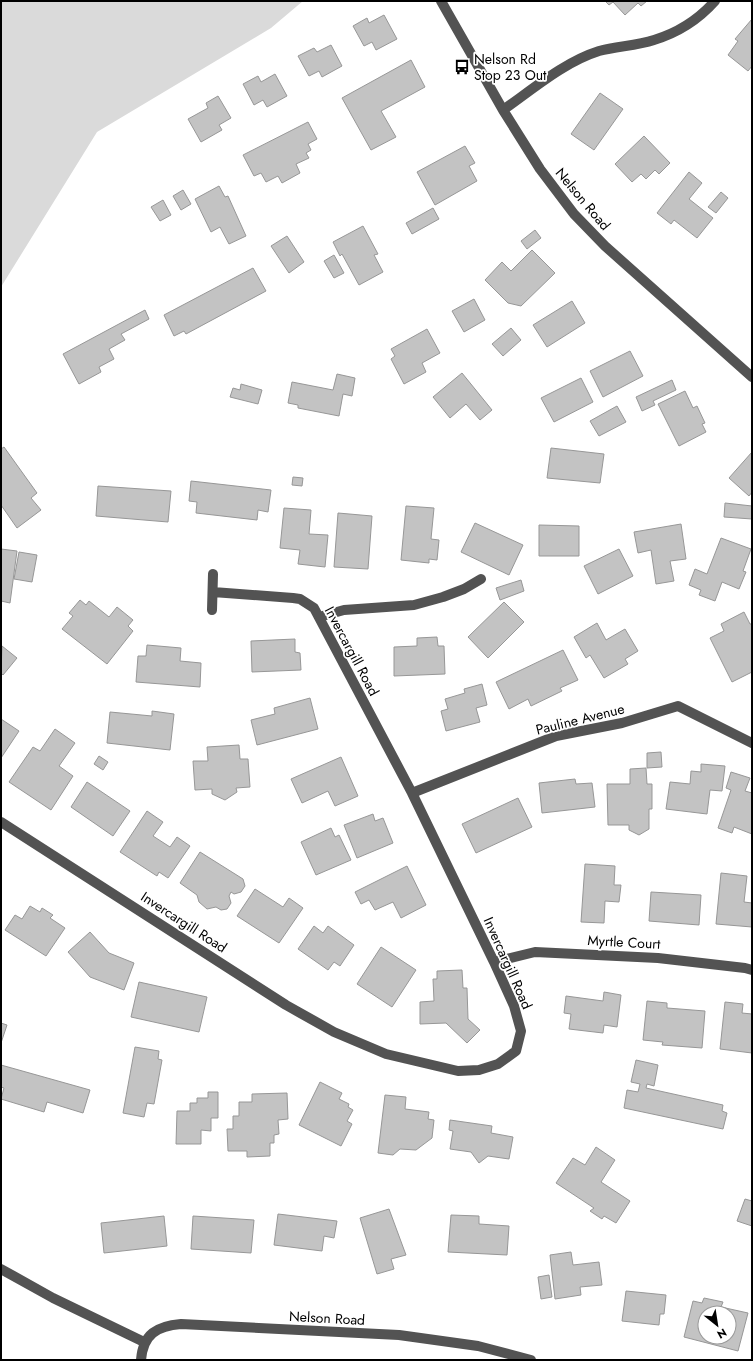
<svg xmlns="http://www.w3.org/2000/svg" width="753" height="1361" font-family="Jost,sans-serif">
	<style>
		.green { fill: #dadada }
		.building { fill: #c3c3c3; stroke: #979797; fill-rule: evenodd }
		.lines { fill: none; stroke-linecap: round; stroke-linejoin: round }
		.minor { stroke: #535353; stroke-width: 10 }
		.labels { text-anchor: middle; dominant-baseline: central; stroke-width: 3.5; stroke-linejoin: round; paint-order: stroke }
		.poi-label { font-size: 14px; fill: #000; stroke: #fff; text-anchor: start }
		.street-label { font-size: 14px; fill: #000; stroke: #fff }
	</style>
	<rect width="100%" height="100%" fill="#fff"/>
	<!-- green -->
	<path class="green" d="M1,1H303L271,28L97,132L1,287Z"/>
	<!-- building -->
	<path class="building" d="M605,1H647L641,6L638,3L625,15L613,2L609,5Z
		M384,15L397,39L376,50L372,42L364,46L353,26L367,18L369,23Z
		M752,19V66L748,71L728,55L738,41L735,39Z
		M331,45L342,66L322,77L319,71L309,76L298,56L314,48L317,52Z
		M411,60L425,87L381,111L396,137L371,150L342,98Z
		M275,74L287,96L267,107L263,100L254,105L243,84L258,76L261,82Z
		M600,93L623,109L594,150L571,134Z
		M218,96L231,118L219,125L222,130L201,142L188,119L208,108L206,103Z
		M308,122L317,139L308,144L311,150L306,153L309,158L296,164L300,173L282,183L278,176L266,182L261,173L254,176L243,155Z
		M644,136L670,163L659,174L655,170L646,179L641,174L632,182L615,164Z
		M465,146L475,163L469,166L477,181L435,205L417,172Z
		M689,172L702,183L689,199L713,218L697,238L674,220L671,224L657,213Z
		M219,186L225,197L228,196L246,236L229,244L220,227L211,232L195,199Z
		M183,190L191,204L181,210L173,196Z
		M721,192L728,198L716,213L708,207Z
		M163,200L171,215L160,221L151,207Z
		M433,208L439,219L412,234L406,223Z
		M363,226L378,254L374,255L383,272L359,285L342,254L340,256L333,242Z
		M535,230L541,238L527,249L521,241Z
		M287,236L304,262L289,273L271,246Z
		M532,250L555,273L521,306L508,303L485,280L502,262L511,271Z
		M334,255L344,273L334,278L324,261Z
		M253,268L266,291L186,334L184,331L174,336L164,315Z
		M474,299L485,320L464,332L452,311Z
		M572,301L585,323L547,347L533,325Z
		M145,310L149,319L121,334L125,340L109,349L114,359L99,367L101,372L79,384L63,354Z
		M511,328L521,340L503,356L492,344Z
		M427,329L440,353L422,363L426,372L404,384L391,359L395,356L391,349Z
		M630,351L643,376L603,397L590,371Z
		M462,373L492,410L480,420L466,404L450,418L433,397Z
		M337,374L355,378L352,396L343,394L339,416L298,408V405L288,403L292,382L333,390Z
		M581,378L593,402L554,422L541,398Z
		M672,380L676,390L653,401L655,405L642,411L636,397Z
		M241,384L262,390L258,404L230,397L233,388L240,390Z
		M685,391L693,408L697,406L705,423L702,424L706,432L679,446L658,404Z
		M617,406L626,422L599,436L590,421Z
		M4,447L37,493L31,498L41,510L17,528L1,505V449Z
		M551,448L604,454L600,483L547,478Z
		M752,452V492L749,496L729,478Z
		M293,477L303,478L302,486L292,485Z
		M191,481L271,490L268,512L258,510L257,520L196,513L197,502L189,501Z
		M98,486L171,491L168,522L96,516Z
		M725,503L752,506V519L724,517Z
		M406,506L434,508L431,539L439,540L437,560L429,559V563L401,560Z
		M284,508L311,510L309,534L328,535L325,567L298,564L300,550L280,548Z
		M338,513L372,516L368,569L334,567Z
		M475,523L523,545L509,575L461,552Z
		M681,524L686,559L670,561L674,581L656,584L651,550L638,553L634,532Z
		M539,525L579,526V556H539Z
		M721,538L751,549L743,571L746,572L739,589L722,582L715,601L699,595L701,590L689,585L695,569L707,574Z
		M1,549L17,551L10,603L1,601Z
		M619,549L633,576L598,594L584,566Z
		M19,552L37,555L32,582L14,579Z
		M521,580L524,591L500,600L496,588Z
		M80,600L86,605L89,601L109,617L117,607L133,620L128,626L133,631L107,664L62,629L73,616L69,613Z
		M504,602L524,622L488,658L468,637Z
		M744,612L750,624H752V672L732,682L710,638L724,631L721,624Z
		M597,623L606,640L625,629L638,651L625,659L628,664L604,678L590,655L586,658L574,637Z
		M437,637L438,646H444L445,674L394,676V647L417,646V638Z
		M295,639V652L300,653L301,670L252,672L251,641Z
		M147,645L181,648L180,661L201,663L200,687L136,682L138,656H146Z
		M2,646L17,658L3,675L1,673Z
		M563,650L578,680L560,688L562,691L531,706L528,699L509,709L496,682Z
		M482,684L487,705L476,708L480,722L446,731L441,711L448,709L445,699L465,693L464,689Z
		M310,698L318,729L257,745L251,720L275,714L274,708Z
		M152,711L174,714L170,750L107,743L110,712L152,716Z
		M1,719L19,731L1,758Z
		M55,729L75,743L59,766L73,776L51,810L9,782L33,747L40,751Z
		M239,745L240,759H248L250,787L236,788L237,792L225,800L212,794V789L195,790L193,761H208L207,747Z
		M661,752L662,767L647,768V753Z
		M99,756L108,762L103,770L94,764Z
		M341,757L358,796L335,806L328,791L302,803L291,779Z
		M701,764L725,766L722,791L710,790L707,814L666,809L670,782L690,784L691,771L701,772Z
		M646,768L647,784H652V809H649V829L639,835L629,830V825H608L607,784H630V769Z
		M731,772L750,778L745,791L752,793V834L734,827L732,833L718,828L731,790L726,788Z
		M575,779L576,784L592,783L595,807L542,813L539,783Z
		M87,782L130,811L113,836L71,807Z
		M518,798L532,827L476,853L462,824Z
		M147,811L163,822L153,836L170,847L177,837L190,846L168,878L159,872L157,876L120,852Z
		M373,814L375,821L383,818L393,843L357,858L344,825Z
		M331,828L335,837L339,835L351,860L316,875L301,842Z
		M200,852L243,879L245,886L241,892L234,894L231,892L229,896L231,903L227,909L221,910L216,907L207,909L199,902L197,895L180,883Z
		M585,864L615,866L614,885H621L619,902L605,901L604,923L581,922Z
		M407,866L426,905L401,918L393,902L375,910L369,900L361,904L355,892Z
		M721,873L747,876L744,902L752,903V927L716,924Z
		M255,889L283,907L289,898L303,908L279,943L237,916Z
		M651,892L701,895L699,925L649,921Z
		M30,906L40,912L42,908L53,915L50,918L65,928L46,956L5,930L15,915L22,919Z
		M314,926L323,933L328,926L354,945L340,966L334,962L328,970L298,949Z
		M90,932L109,953L134,963L124,990L90,977L68,952Z
		M381,947L416,970L392,1007L357,984Z
		M462,970L463,988H467L468,1019L480,1030L467,1043L446,1023L420,1024V1002L434,1001L433,979H437V971Z
		M139,982L207,997L199,1032L131,1017Z
		M604,992L621,995L617,1027L604,1025L603,1033L569,1029L571,1014L564,1013L566,996L603,1001Z
		M647,1001L667,1003V1008L705,1011L702,1048L662,1045L663,1042L643,1040Z
		M725,1002L743,1004L742,1013L752,1014V1053L720,1049Z
		M1,1023L7,1025L1,1043Z
		M135,1047L159,1051L158,1059L162,1060L154,1104L147,1103L144,1117L123,1113Z
		M636,1060L658,1065L654,1086L647,1084L646,1088L723,1105L722,1111L727,1113L723,1129L624,1108L627,1090L638,1092L640,1084L631,1082Z
		M1,1065L90,1090L83,1113L47,1102L44,1112L1,1099L4,1088L1,1087Z
		M320,1082L342,1093L339,1099L349,1104L348,1107L353,1110L347,1121L352,1124L341,1146L299,1125Z
		M208,1092H218V1118H211V1131L201,1130V1144H176L177,1111H190V1103H197V1098H208Z
		M287,1093L288,1119L278,1120L279,1134L274,1135V1143H270V1156L247,1157V1151H228L227,1129H233V1116H239V1102H252V1094Z
		M385,1095L406,1097L405,1109L429,1112L428,1119L434,1120L432,1138L416,1150L400,1149L393,1155L378,1153Z
		M450,1120L492,1126L491,1133L513,1137L509,1159L488,1156L479,1163L471,1152L450,1149L453,1131L449,1130Z
		M596,1147L615,1160L601,1182L630,1201L616,1223L604,1216L602,1219L590,1211L594,1208L556,1183L573,1158L585,1165Z
		M745,1199L752,1201V1226L737,1221Z
		M389,1209L406,1255L391,1259L394,1269L377,1274L360,1218Z
		M278,1214L337,1221L334,1238L324,1236L322,1251L274,1245Z
		M451,1215L479,1216V1224L509,1226L507,1255L448,1252Z
		M164,1216L167,1246L104,1253L101,1223Z
		M193,1216L254,1220L251,1253L191,1249Z
		M571,1252L573,1265L599,1262L602,1285L580,1287L581,1295L555,1299L550,1255Z
		M549,1275L552,1297L541,1299L538,1277Z
		M626,1291L666,1295L664,1314H660L659,1325L622,1321Z
		M704,1298L723,1302L721,1307L748,1313L738,1351L684,1337L693,1301L702,1303ZM705,1313H729V1337H705Z"/>
	<g class="lines">
		<!-- minor -->
		<path class="minor" d="M441,1L503,110L540,169L574,214L605,246L752,377
			M503,110C533,89 564,62 599,51C617,46 636,46 654,40C677,33 699,19 715,1
			M212,610L213,574
			M319,617L344,610L414,605L443,597L464,589L481,579
			M412,793L556,736L622,723L678,706L752,743
			M1,822L286,1005L334,1032L386,1054L458,1071L479,1070L498,1064L516,1051L521,1031L514,1006L494,962L412,793L314,608L300,599L293,598L213,592
			M494,962L535,952L658,958L745,968L752,970
			M1,1269L53,1298L144,1342
			M141,1360C143,1334 157,1326 181,1324L399,1335L478,1346L531,1360"/>
	</g>
	<!-- icons -->
	<defs>
		<symbol id="bus-bare" viewBox="-9 -9 18 18"><path d="M-5-6H5V4H4V6H2V4H-2V6H-4V4H-5ZM-3.5-4V0h7V-4ZM-3.5 1.2v1.5H-2V1.2ZM2 1.2v1.5H3.5V1.2Z" fill="#000" stroke="#fff" stroke-width="2.5" paint-order="stroke"/></symbol>
	</defs>
	<g fill-rule="evenodd">
		<use href="#bus-bare" x="451" y="56" width="22" height="22"/>
	</g>
	<g class="labels">
		<!-- poi labels -->
		<g class="poi-label">
			<text x="474" y="59">Nelson Rd<tspan x="474" dy="16">Stop 23 Out</tspan></text>
		</g>
		<!-- street labels -->
		<g class="street-label">
			<text transform="translate(583 199) rotate(50)">Nelson Road</text>
			<text transform="translate(352 651) rotate(62)">Invercargill Road</text>
			<text transform="translate(580 719) rotate(-14)">Pauline Avenue</text>
			<text transform="translate(184 922) rotate(33)">Invercargill Road</text>
			<text transform="translate(624 942) rotate(3)">Myrtle Court</text>
			<text transform="translate(508 963) rotate(66)">Invercargill Road</text>
			<text transform="translate(327 1318) rotate(3)">Nelson Road</text>
		</g>
	</g>
	<!-- border -->
	<rect width="753" height="1361" fill="none" stroke="#000000" stroke-width="4"/>
	<!-- north arrow -->
	<g transform="translate(717 1325) rotate(150)"><circle r="19" fill="#ffffff" stroke="#999999"/>
	<path d="M0-3L7 15L0 10L-7 15Z" fill="#000000"/>
	<text y="-6" font-size="11" font-weight="bold" text-anchor="middle" fill="#000000">N</text>
	</g>
</svg>
